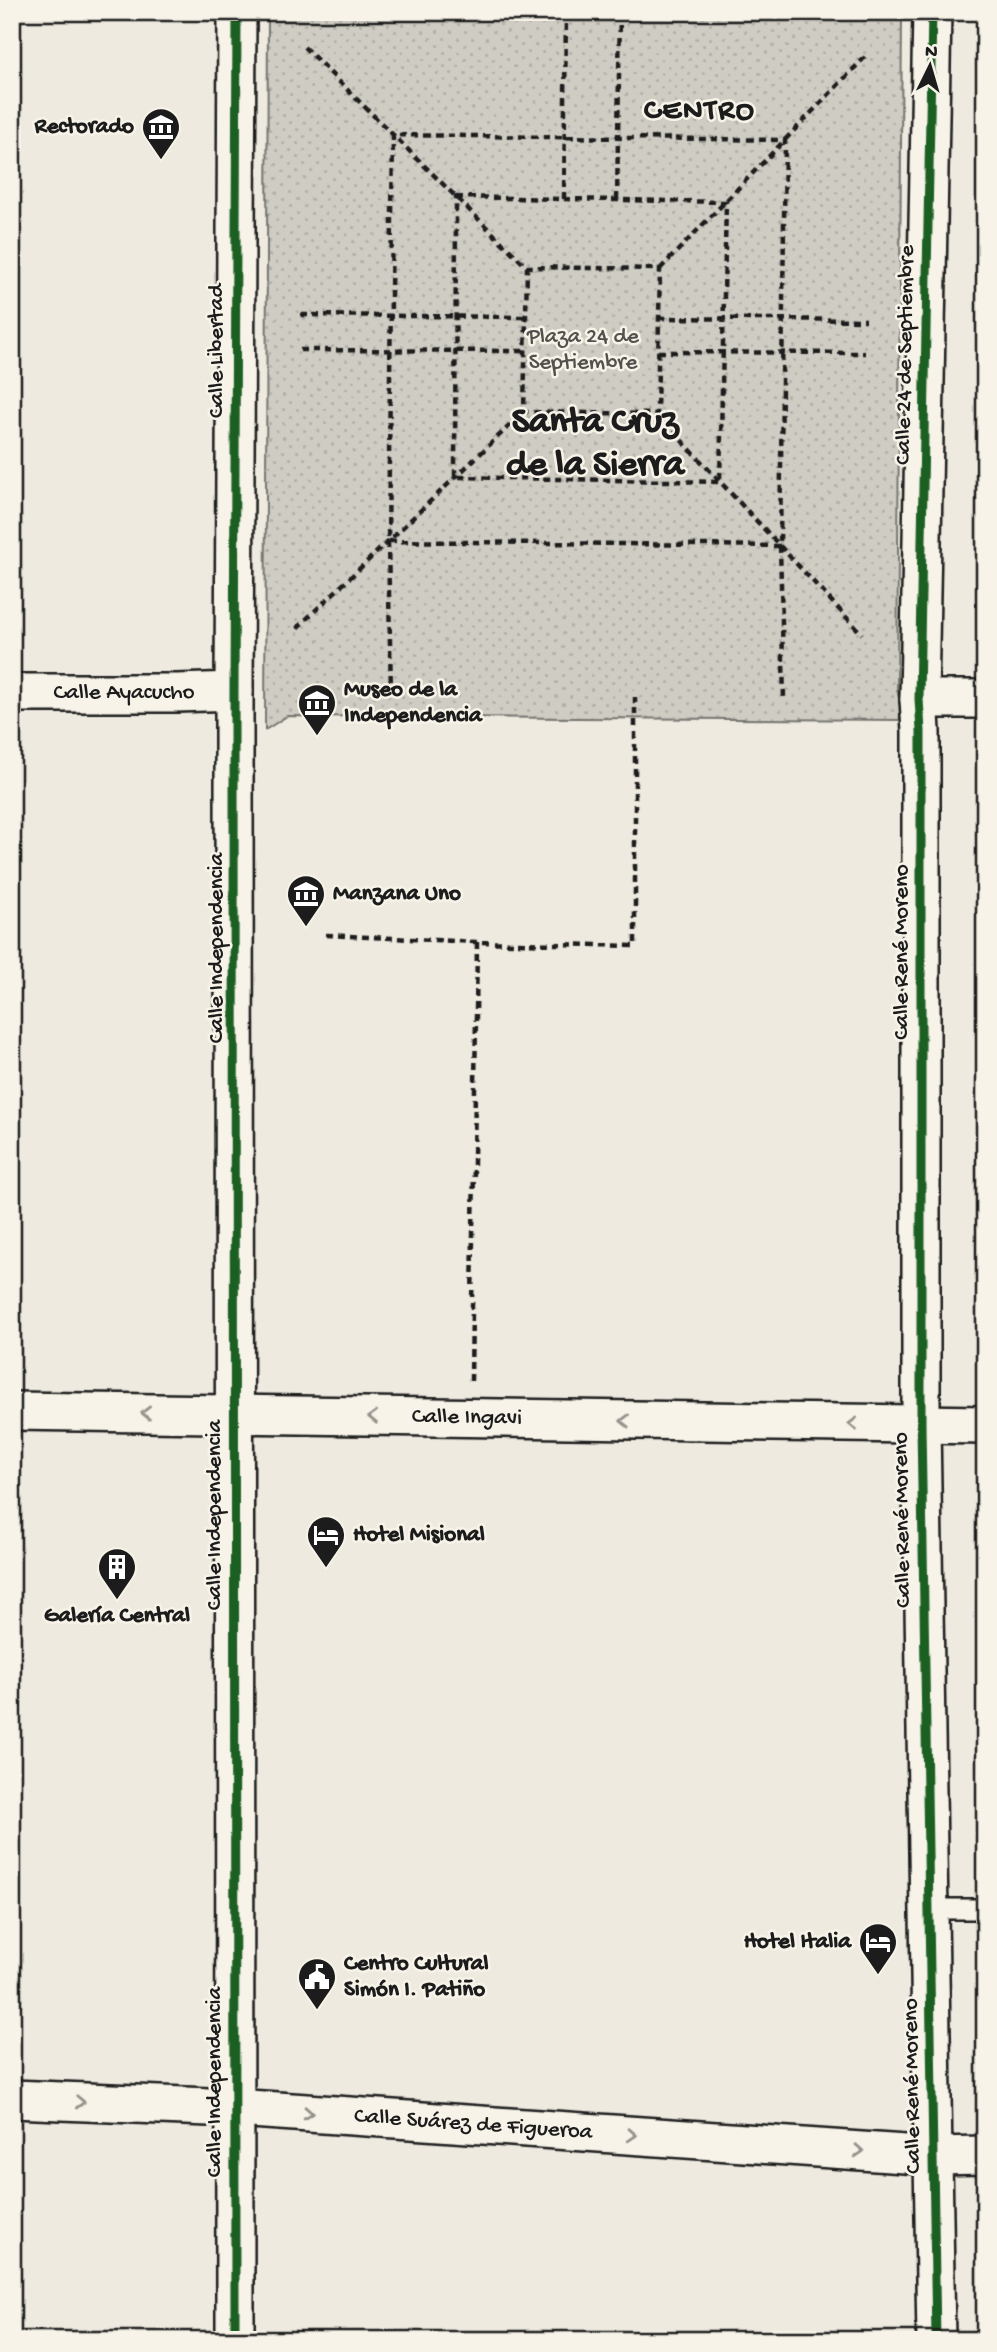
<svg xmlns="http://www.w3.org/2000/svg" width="997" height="2352" font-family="'Gochi Hand',sans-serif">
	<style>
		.park { fill: url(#park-dots); stroke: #767470; stroke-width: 2 }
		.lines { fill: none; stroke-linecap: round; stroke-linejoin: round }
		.service-casing { stroke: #1c1c1c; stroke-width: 24 }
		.minor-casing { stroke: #1c1c1c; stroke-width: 42 }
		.path { stroke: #1c1c1c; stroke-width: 4.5; stroke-dasharray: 7 5; stroke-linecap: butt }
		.service { stroke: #f7f3e8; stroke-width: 19 }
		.minor { stroke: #f7f3e8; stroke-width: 37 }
		.cycleway-casing { stroke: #f7f3e8; stroke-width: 13 }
		.cycleway { stroke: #1b5e20; stroke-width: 9 }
		.oneway { stroke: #94928c }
		.labels { text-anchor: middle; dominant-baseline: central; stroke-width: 5; stroke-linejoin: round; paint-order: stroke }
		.poi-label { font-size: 23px; font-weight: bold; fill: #1c1c1c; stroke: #f7f3e8; text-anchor: start }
		.park-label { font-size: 23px; fill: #52514e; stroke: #f7f3e8 }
		.street-label { font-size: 23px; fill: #1c1c1c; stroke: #f7f3e8 }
		.district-label { font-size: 30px; font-weight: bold; letter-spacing: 2px; fill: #1c1c1c; stroke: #f7f3e8 }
		.town-label { font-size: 37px; font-weight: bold; fill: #1c1c1c; stroke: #f7f3e8 }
	</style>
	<defs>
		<pattern id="park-dots" width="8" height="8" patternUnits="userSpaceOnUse" patternTransform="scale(1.75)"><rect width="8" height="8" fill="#cfccc3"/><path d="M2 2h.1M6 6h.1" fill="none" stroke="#b1afa7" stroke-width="1.8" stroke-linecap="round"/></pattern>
	</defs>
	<rect width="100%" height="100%" fill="#eeeae0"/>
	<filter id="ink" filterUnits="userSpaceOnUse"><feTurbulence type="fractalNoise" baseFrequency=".0143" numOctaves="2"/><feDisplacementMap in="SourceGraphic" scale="14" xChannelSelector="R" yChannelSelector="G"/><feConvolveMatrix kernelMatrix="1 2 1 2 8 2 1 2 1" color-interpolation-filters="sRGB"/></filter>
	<g filter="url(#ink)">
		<!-- park -->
		<path class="park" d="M268,12H902L897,688L903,720L287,716L265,730Z"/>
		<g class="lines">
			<defs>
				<path id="service" d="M929,1909H985"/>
				<g id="minor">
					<path d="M932,12L919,699L921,731V1425L936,2340"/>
					<path id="s1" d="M12,693H177L234,691"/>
					<path d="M919,699H985"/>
					<path id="s2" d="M12,1411L985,1425"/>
					<path id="s3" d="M12,2099L234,2108L934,2156L985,2155"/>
					<path d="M235,2340L234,691L237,12"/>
				</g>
			</defs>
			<!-- service casing -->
			<use href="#service" class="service-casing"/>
			<!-- minor casing -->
			<use href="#minor" class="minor-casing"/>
			<!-- path -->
			<path class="path" d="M304,47L527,267L660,269L657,414L524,412L527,267
				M456,197L726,202L720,482L455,477Z
				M564,199L566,12
				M617,200L620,12
				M660,269L868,54
				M301,315L526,317
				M659,318L866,320
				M300,350L526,351
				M658,352L865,353
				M657,414L862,634
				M388,542L391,693
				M780,546L388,541L393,135L785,140L780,546L784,699
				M297,628L524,412
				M326,935L477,942
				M471,1381L477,942L635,946V697"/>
			<!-- service -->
			<use href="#service" class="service"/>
			<!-- minor -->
			<use href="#minor" class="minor"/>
			<defs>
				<path id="cycleway" d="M932,12L919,699L921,731V1425L936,2340
					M235,2340L234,691L237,12"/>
			</defs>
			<!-- cycleway casing -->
			<use href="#cycleway" class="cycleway-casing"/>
			<!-- cycleway -->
			<use href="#cycleway" class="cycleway"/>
		</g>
		<!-- one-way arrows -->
		<defs><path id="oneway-chevron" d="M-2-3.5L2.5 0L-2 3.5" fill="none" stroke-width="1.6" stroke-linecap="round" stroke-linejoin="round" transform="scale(1.75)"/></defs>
		<g class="oneway">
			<use href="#oneway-chevron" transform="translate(146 1413) rotate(-179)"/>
			<use href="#oneway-chevron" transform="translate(373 1417) rotate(-179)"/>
			<use href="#oneway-chevron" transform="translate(625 1421) rotate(-179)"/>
			<use href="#oneway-chevron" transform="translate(853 1424) rotate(-179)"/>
			<use href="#oneway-chevron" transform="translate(80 2102) rotate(2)"/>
			<use href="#oneway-chevron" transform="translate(308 2113) rotate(4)"/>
			<use href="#oneway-chevron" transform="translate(632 2135) rotate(4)"/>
			<use href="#oneway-chevron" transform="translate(859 2151) rotate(4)"/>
		</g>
	</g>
	<!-- icons -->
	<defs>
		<symbol id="museum-pin" viewBox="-11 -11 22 30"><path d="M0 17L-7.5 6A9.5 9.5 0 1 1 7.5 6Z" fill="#1c1c1c" stroke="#f7f3e8"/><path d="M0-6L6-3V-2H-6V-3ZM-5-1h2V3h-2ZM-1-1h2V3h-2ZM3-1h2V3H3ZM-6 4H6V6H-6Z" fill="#fff"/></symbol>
		<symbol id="hotel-pin" viewBox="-11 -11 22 30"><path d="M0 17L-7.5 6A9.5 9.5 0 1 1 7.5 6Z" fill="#1c1c1c" stroke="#f7f3e8"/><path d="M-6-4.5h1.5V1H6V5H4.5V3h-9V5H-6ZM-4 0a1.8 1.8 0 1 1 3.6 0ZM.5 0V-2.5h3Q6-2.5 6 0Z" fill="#fff"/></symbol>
		<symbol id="building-pin" viewBox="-11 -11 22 30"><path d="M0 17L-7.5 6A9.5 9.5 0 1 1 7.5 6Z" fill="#1c1c1c" stroke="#f7f3e8"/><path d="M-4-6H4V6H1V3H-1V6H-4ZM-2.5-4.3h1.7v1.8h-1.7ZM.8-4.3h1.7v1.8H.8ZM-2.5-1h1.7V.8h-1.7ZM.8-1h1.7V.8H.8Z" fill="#fff"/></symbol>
		<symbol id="civic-pin" viewBox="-11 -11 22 30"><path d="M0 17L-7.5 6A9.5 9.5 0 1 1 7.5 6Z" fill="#1c1c1c" stroke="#f7f3e8"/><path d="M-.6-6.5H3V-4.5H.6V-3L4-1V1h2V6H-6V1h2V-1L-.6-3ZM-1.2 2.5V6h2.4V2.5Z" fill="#fff"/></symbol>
	</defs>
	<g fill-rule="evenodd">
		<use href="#museum-pin" x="139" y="105" width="44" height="60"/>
		<use href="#museum-pin" x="295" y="681" width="44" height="60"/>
		<use href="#museum-pin" x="284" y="872" width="44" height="60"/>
		<use href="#hotel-pin" x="304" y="1513" width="44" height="60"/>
		<use href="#building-pin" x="95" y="1545" width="44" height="60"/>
		<use href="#hotel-pin" x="856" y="1920" width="44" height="60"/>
		<use href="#civic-pin" x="295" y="1955" width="44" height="60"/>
	</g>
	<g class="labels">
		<!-- poi labels -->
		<g class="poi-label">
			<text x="134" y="127" text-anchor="end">Rectorado</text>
			<text x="344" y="690">Museo de la<tspan x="344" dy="26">Independencia</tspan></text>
			<text x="333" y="894">Manzana Uno</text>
			<text x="353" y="1535">Hotel Misional</text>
			<text x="117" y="1616" text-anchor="middle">Galería Central</text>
			<text x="851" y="1942" text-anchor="end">Hotel Italia</text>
			<text x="344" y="1964">Centro Cultural<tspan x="344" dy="26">Simón I. Patiño</tspan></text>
		</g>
		<!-- park labels -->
		<g class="park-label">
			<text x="583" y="337">Plaza 24 de<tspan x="583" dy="26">Septiembre</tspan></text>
		</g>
		<!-- street labels -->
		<g class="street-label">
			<text transform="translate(217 351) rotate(-90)">Calle Libertad</text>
			<text transform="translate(906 355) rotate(-89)">Calle 24 de Septiembre</text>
			<text stroke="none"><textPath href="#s1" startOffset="112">Calle Ayacucho</textPath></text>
			<text transform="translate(217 948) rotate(-90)">Calle Independencia</text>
			<text transform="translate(902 952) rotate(-90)">Calle René Moreno</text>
			<text stroke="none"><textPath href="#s2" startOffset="455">Calle Ingavi</textPath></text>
			<text transform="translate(215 1515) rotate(-90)">Calle Independencia</text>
			<text transform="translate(903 1520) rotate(-91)">Calle René Moreno</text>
			<text transform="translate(215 2082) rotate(-90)">Calle Independencia</text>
			<text transform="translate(913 2086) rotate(-91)">Calle René Moreno</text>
			<text stroke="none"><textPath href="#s3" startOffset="462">Calle Suárez de Figueroa</textPath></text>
		</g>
		<!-- district labels -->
		<g class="district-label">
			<text x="700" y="112">CENTRO</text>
		</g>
		<!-- town labels -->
		<g class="town-label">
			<text x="595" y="423">Santa Cruz<tspan x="595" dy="43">de la Sierra</tspan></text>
		</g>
	</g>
	<!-- margin -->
	<rect width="997" height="2352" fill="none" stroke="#f7f3e8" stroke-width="42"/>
	<rect x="21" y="21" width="955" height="2310" fill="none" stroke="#1c1c1c" stroke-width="2.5" filter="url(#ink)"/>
	<!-- north arrow -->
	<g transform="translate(930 66) rotate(5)" stroke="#f7f3e8" stroke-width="5" paint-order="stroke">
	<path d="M0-5L12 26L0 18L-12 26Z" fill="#1c1c1c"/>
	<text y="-10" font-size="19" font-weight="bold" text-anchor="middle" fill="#1c1c1c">N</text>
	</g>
</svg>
